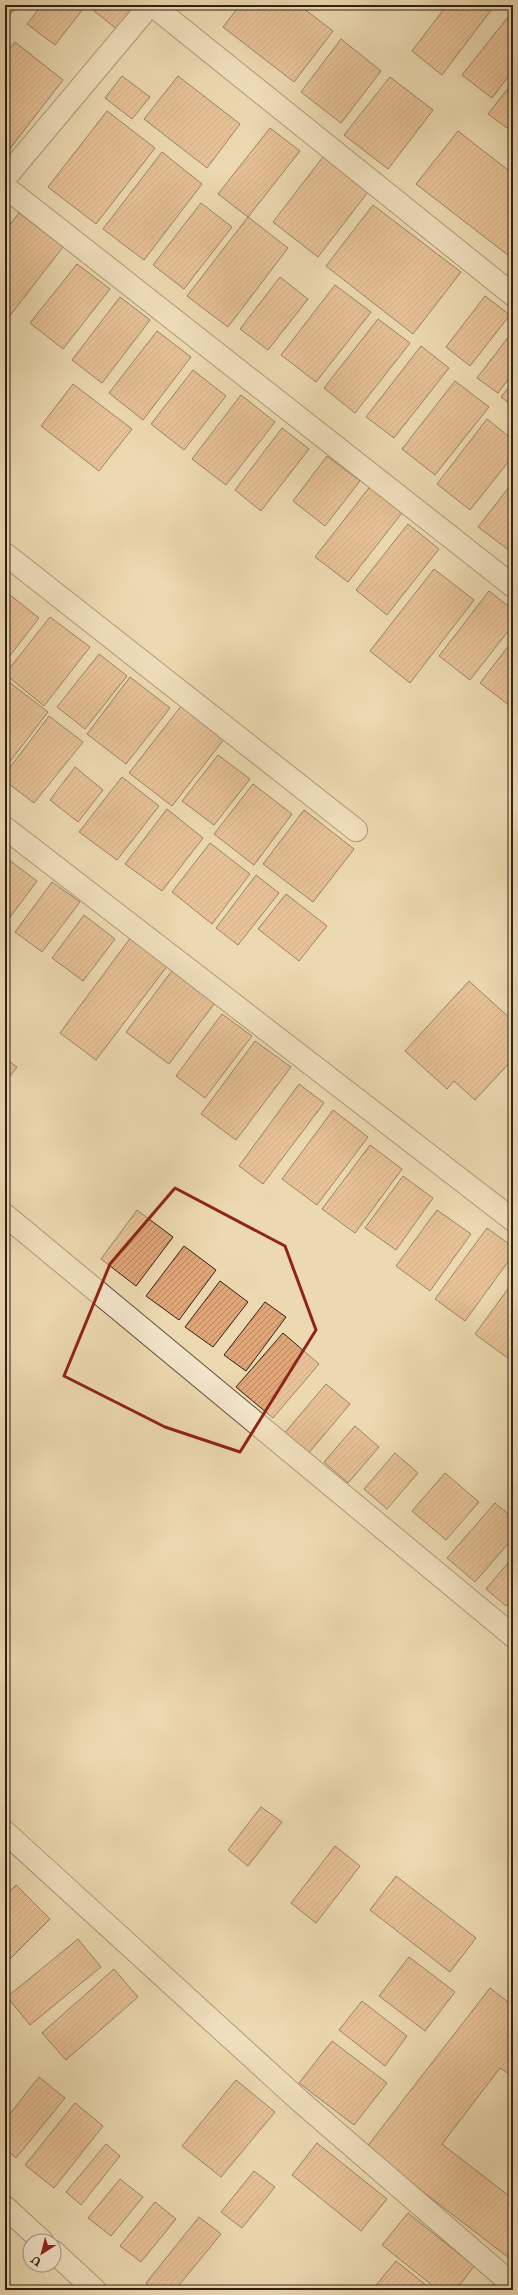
<svg xmlns="http://www.w3.org/2000/svg" width="518" height="2295" font-family="'IM FELL English',serif">
	<style>
		.building { fill: url(#building-hatch); stroke: #2e2111 }
		.lines { fill: none; stroke-linecap: round; stroke-linejoin: round }
		.street-casing { stroke: #5e4f39; stroke-width: 24 }
		.street { stroke: #f3e6cc; stroke-width: 22 }
		.marked { fill: none; stroke: #8f2418; stroke-width: 3; stroke-linejoin: round }
	</style>
	<defs>
		<pattern id="building-hatch" width="6" height="6" patternUnits="userSpaceOnUse"><rect width="6" height="6" fill="#dfa67a"/><path d="M-1 1l2-2M0 6l6-6M5 7l2-2" fill="none" stroke="#b58763"/></pattern>
	</defs>
	<rect width="100%" height="100%" fill="#edd9b1"/>
	<filter id="stains"><feTurbulence type="fractalNoise" baseFrequency=".005" numOctaves="4"/><feColorMatrix values="0 0 0 0 .2 0 0 0 0 .09 0 0 0 0 .02 0 0 0 .5 -.17"/></filter>
	<radialGradient id="worn" r=".72"><stop offset=".6" stop-color="#630" stop-opacity="0"/><stop offset="1" stop-color="#630" stop-opacity=".3"/></radialGradient>
	<!-- building -->
	<path class="building" d="M5,5H18L8,17L5,15Z
		M42,5H86L55,45L27,24Z
		M99,5H137L118,30L94,11Z
		M240,5H299L333,31L294,82L223,27Z
		M447,5H495L442,75L412,51Z
		M508,17L513,21V70L492,98L462,75Z
		M341,39L381,71L341,123L301,92Z
		M15,42L63,80L5,155V55Z
		M122,76L150,97L132,119L105,98Z
		M178,76L240,124L207,168L144,119Z
		M390,77L433,110L388,169L344,135Z
		M513,82V121L507,128L488,114Z
		M107,111L155,148L96,224L48,187Z
		M270,128L300,151L248,217L218,194Z
		M458,131L513,174V259L416,184Z
		M162,152L202,184L144,260L103,229Z
		M323,157L368,192L318,257L273,222Z
		M201,203L232,227L184,289L153,265Z
		M373,205L461,272L413,334L326,266Z
		M19,213L63,247L5,322V231Z
		M248,217L288,248L228,327L187,296Z
		M77,264L110,289L63,349L30,323Z
		M280,277L308,299L268,350L240,329Z
		M335,285L371,312L316,382L281,355Z
		M485,296L510,315L470,366L446,347Z
		M120,297L150,320L102,383L72,360Z
		M378,319L410,343L355,413L324,388Z
		M157,331L191,357L143,420L109,393Z
		M513,331V373L498,393L477,378Z
		M421,346L449,368L394,438L366,417Z
		M193,370L226,396L184,450L151,424Z
		M455,381L489,407L435,475L402,449Z
		M513,382V406L501,397Z
		M73,384L132,429L99,471L41,426Z
		M241,395L275,422L226,485L192,459Z
		M487,419L513,440V456L470,510L437,484Z
		M282,428L309,449L261,511L235,490Z
		M327,456L360,481L325,526L293,501Z
		M513,482V547L510,551L478,527Z
		M372,484L405,509L348,582L315,557Z
		M408,524L439,549L387,615L356,590Z
		M434,569L474,600L410,683L370,651Z
		M5,591L39,618L5,662Z
		M489,591L513,610V625L470,680L439,656Z
		M50,617L90,647L44,706L5,674Z
		M513,640V708L480,683Z
		M99,654L127,676L85,729L57,707Z
		M130,677L170,708L126,764L87,734Z
		M5,679L48,712L5,768Z
		M182,705L225,738L172,806L129,773Z
		M49,716L83,742L34,803L5,781V774Z
		M218,755L250,779L214,825L182,801Z
		M75,767L103,790L78,822L50,800Z
		M122,777L159,806L117,860L79,832Z
		M253,784L292,814L254,865L214,834Z
		M167,809L203,838L162,891L125,864Z
		M304,810L354,849L313,902L263,864Z
		M210,843L250,874L212,924L172,892Z
		M5,857L37,881L5,924Z
		M256,875L279,893L238,945L216,928Z
		M52,882L80,902L42,952L15,932Z
		M286,894L327,926L299,961L258,929Z
		M84,915L115,939L83,981L52,958Z
		M131,937L168,965L96,1060L60,1033Z
		M174,968L217,1000L169,1064L126,1032Z
		M469,981L513,1021V1059L475,1100L454,1081L447,1089L405,1051Z
		M222,1014L252,1036L205,1098L176,1076Z
		M255,1041L291,1067L236,1140L201,1114Z
		M5,1058L17,1067L5,1083Z
		M299,1084L324,1103L263,1184L239,1166Z
		M333,1110L368,1137L317,1205L282,1179Z
		M370,1145L402,1169L355,1233L322,1209Z
		M403,1176L433,1198L396,1250L365,1228Z
		M137,1210L173,1237L136,1286L101,1259Z
		M437,1210L471,1234L430,1291L396,1266Z
		M487,1228L513,1247V1255L465,1321L435,1299Z
		M184,1246L216,1270L179,1320L146,1296Z
		M220,1281L248,1302L213,1347L185,1327Z
		M513,1282V1362L475,1334Z
		M265,1302L286,1317L246,1371L224,1355Z
		M283,1333L319,1364L273,1418L236,1387Z
		M326,1384L350,1404L307,1455L283,1435Z
		M355,1426L379,1447L348,1483L324,1462Z
		M395,1453L418,1473L387,1509L364,1489Z
		M445,1473L479,1502L446,1540L412,1511Z
		M495,1503L513,1518V1538L475,1582L447,1558Z
		M513,1557V1599L506,1606L486,1589Z
		M261,1807L282,1822L248,1866L228,1850Z
		M335,1846L360,1866L316,1923L291,1903Z
		M396,1876L476,1938L450,1972L370,1910Z
		M16,1885L50,1919L5,1964V1896Z
		M78,1939L101,1967L30,2025L7,1997Z
		M409,1957L455,1992L425,2031L379,1996Z
		M114,1969L138,1997L66,2060L42,2033Z
		M490,1988L513,2006V2077L500,2068L442,2144L513,2199V2261L366,2148Z
		M362,2001L407,2036L385,2066L339,2030Z
		M332,2041L387,2083L354,2125L299,2083Z
		M39,2077L65,2098L16,2158L5,2148V2120Z
		M236,2080L275,2112L221,2177L182,2146Z
		M75,2103L103,2126L54,2188L25,2165Z
		M317,2143L387,2199L361,2231L292,2175Z
		M106,2144L120,2156L81,2205L66,2192Z
		M254,2171L275,2187L242,2228L221,2212Z
		M120,2179L143,2197L111,2236L88,2218Z
		M155,2202L176,2219L141,2262L120,2246Z
		M408,2213L474,2266L456,2290H438L382,2245Z
		M199,2217L221,2234L175,2290H154L146,2283Z
		M396,2261L432,2290H372Z"/>
	<g class="lines">
		<defs>
			<path id="street" d="M152,5L513,295
				M5,178L150,5
				M5,187L513,586
				M5,554L356,830
				M5,828L513,1220
				M5,1215L513,1636
				M5,1832L300,2101L513,2285
				M5,2207L42,2241
				M54,2252L95,2290"/>
		</defs>
		<!-- street casing -->
		<use href="#street" class="street-casing"/>
		<!-- street -->
		<use href="#street" class="street"/>
	</g>
	<!-- marked area -->
	<path d="M0 0H518V2295H0ZM175,1188L285,1246L316,1330L240,1452L165,1427L64,1376L110,1264Z" fill="#edd9b1" fill-opacity=".55" fill-rule="evenodd"/>
	<path class="marked" d="M175,1188L285,1246L316,1330L240,1452L165,1427L64,1376L110,1264Z"/>
	<!-- margin -->
	<rect width="518" height="2295" fill="none" stroke="#edd9b1" stroke-width="20"/>
	<rect x="6" y="6" width="506" height="2283" fill="none" stroke="#2e2111" stroke-width="2"/>
	<rect x="10" y="10" width="498" height="2275" fill="none" stroke="#2e2111"/>
	<!-- north arrow -->
	<g transform="translate(42 2253) rotate(216)"><circle r="19" fill="#f3e6cc" stroke="#a49781"/>
	<path d="M0-3L7 15L0 10L-7 15Z" fill="#8f2418"/>
	<text y="-6" font-size="11" font-weight="bold" text-anchor="middle" fill="#2e2111">U</text>
	</g>
	<rect width="100%" height="100%" filter="url(#stains)"/>
	<rect width="100%" height="100%" fill="url(#worn)"/>
</svg>
